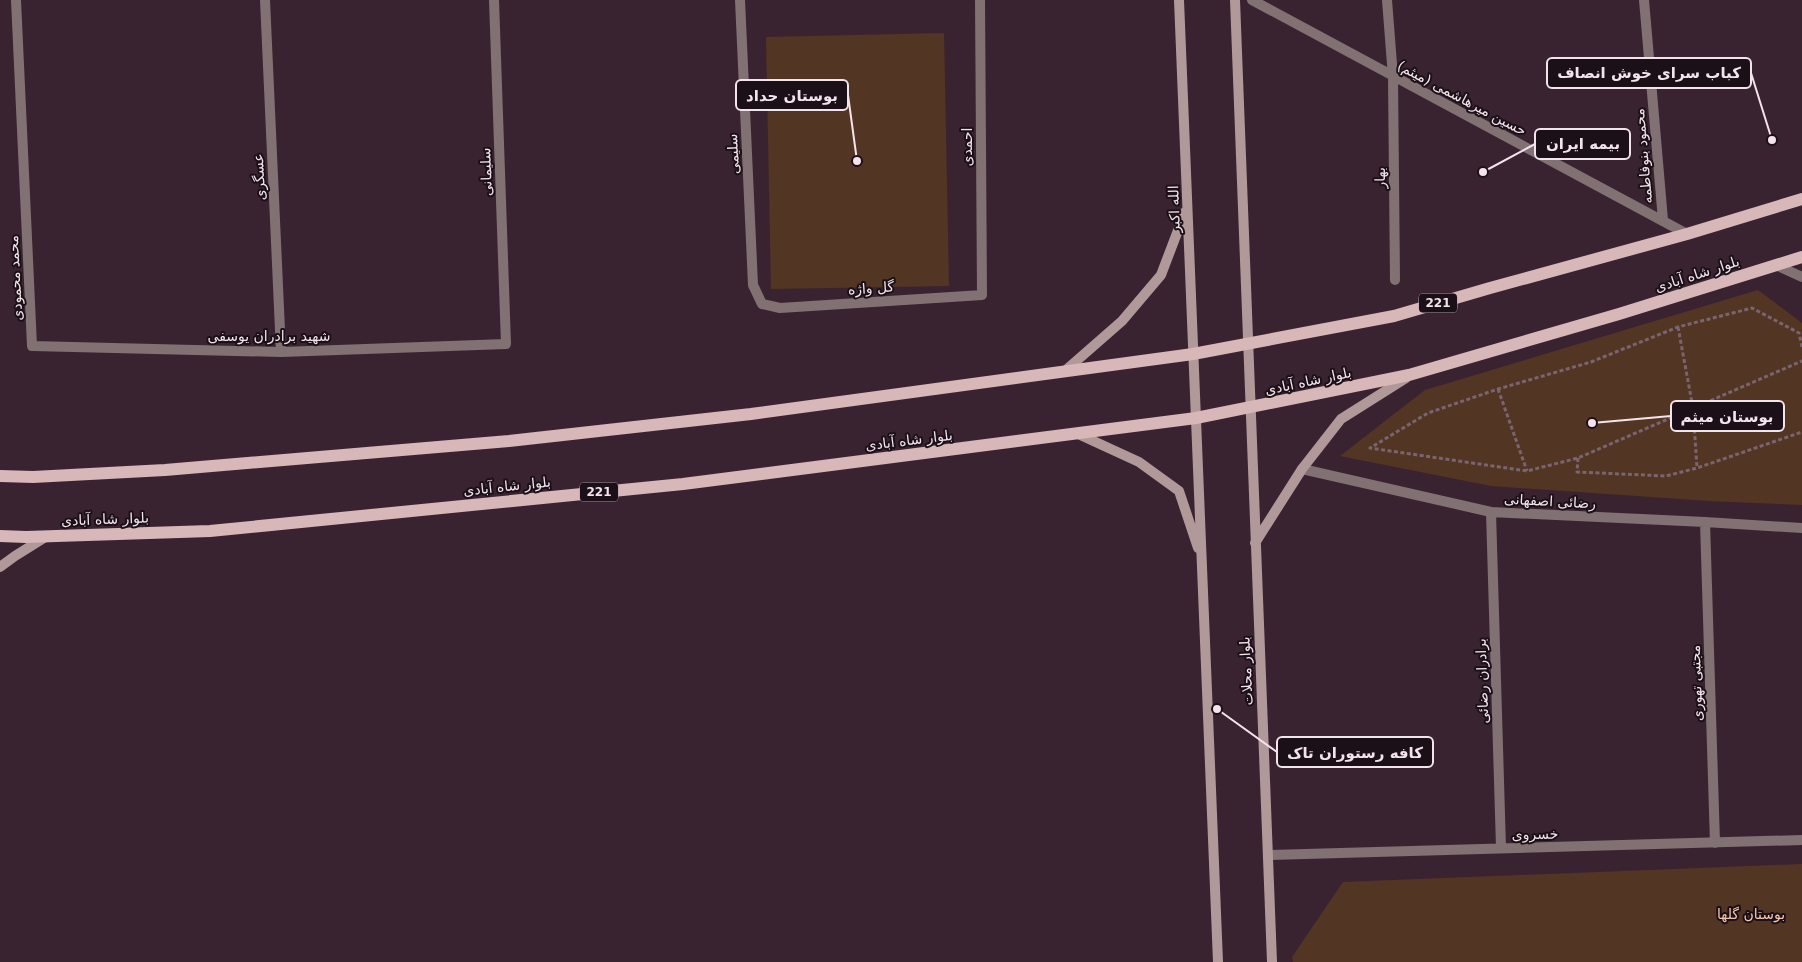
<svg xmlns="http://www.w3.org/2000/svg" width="1802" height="962" font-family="'DejaVu Sans',Vazirmatn,sans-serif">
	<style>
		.green { fill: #533523 }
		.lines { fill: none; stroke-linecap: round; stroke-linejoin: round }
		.path { stroke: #796571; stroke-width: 3; stroke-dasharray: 4 2.5; stroke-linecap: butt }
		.minor { stroke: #817172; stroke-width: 10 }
		.secondary { stroke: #b19999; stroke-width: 10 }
		.primary { stroke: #d7b7b8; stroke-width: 12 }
		.labels { text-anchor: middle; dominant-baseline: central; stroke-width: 4; stroke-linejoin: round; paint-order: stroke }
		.shield { fill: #1b1017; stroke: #b2a4ac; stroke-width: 1 }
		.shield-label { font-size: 12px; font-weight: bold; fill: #f3e3ec }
		.street-label { font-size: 14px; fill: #f3e3ec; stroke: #1b1017 }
		.park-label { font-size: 14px; fill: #f6c7ac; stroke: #1b1017 }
		.leader { fill: none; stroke: #f3e3ec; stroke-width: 2 }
		.callout-dot { fill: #f3e3ec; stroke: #1b1017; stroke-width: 2 }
		.callout { fill: #1b1017; stroke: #f3e3ec; stroke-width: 2 }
		.callout-label { font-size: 15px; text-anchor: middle; font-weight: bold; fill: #f3e3ec }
	</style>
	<rect width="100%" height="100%" fill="#3a2331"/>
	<!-- green -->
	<path class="green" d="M944,33L949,286L771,289L766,37Z
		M1758,290L1802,323V505L1709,501L1491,486L1340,456L1425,390Z
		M1802,864V962H1293L1292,957L1343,882Z"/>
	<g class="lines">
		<!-- path -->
		<path class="path" d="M1678,327L1693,408L1697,468
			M1802,347L1799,333L1752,308L1678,327L1591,362L1498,389L1428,413L1370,448L1527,471L1578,458L1802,361
			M1498,389L1527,471
			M1578,458L1577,472L1666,476L1697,468L1802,432"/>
		<!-- minor -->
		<path class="minor" d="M16,0L32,346L281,352L506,344L494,0
			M265,0L281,352
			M740,0L753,285L762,304L780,308L982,295L980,0
			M1252,0L1687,234
			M1387,0L1393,77L1395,280
			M1644,0L1663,220
			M1776,265L1802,277
			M1302,469L1491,512L1705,522L1802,528
			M1491,512L1501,848
			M1705,522L1715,843
			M1268,855L1802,840"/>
		<!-- secondary -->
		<path class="secondary" d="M1179,0L1218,962
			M1235,0L1272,962
			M1066,370L1122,321L1161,275L1185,212
			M1076,433L1139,462L1179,491L1198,548
			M1255,543L1302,469L1341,419L1406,378
			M0,567L15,556L47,536"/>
		<!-- primary -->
		<path class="primary" d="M0,476L33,477L165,470L509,441L751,414L1193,354L1394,316L1490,288L1687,234L1802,199
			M0,536L26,537L210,531L683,484L1196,418L1409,375L1619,314L1802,257"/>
	</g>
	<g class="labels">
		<!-- shield labels -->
		<g class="shield">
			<rect x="1419" y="293.5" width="38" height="19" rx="4"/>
			<rect x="580" y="482.5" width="38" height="19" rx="4"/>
		</g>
		<g class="shield-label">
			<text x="1438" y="303">221</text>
			<text x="599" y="492">221</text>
		</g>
		<!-- street labels -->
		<g class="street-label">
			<text transform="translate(1462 98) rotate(28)">حسین میرهاشمی (میثم)</text>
			<text transform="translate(967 147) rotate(-90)">احمدی</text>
			<text transform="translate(733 154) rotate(-93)">سلیمی</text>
			<text transform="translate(1643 156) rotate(-95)">محمود بنوفاطمه</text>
			<text transform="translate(486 172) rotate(-92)">سلیمانی</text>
			<text transform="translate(259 177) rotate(-93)">عسگری</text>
			<text transform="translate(1380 178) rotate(-91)">بهار</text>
			<text transform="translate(1174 209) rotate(-92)">الله اکبر</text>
			<text transform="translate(1697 274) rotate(-18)">بلوار شاه آبادی</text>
			<text transform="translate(15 278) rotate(-93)">محمد محمودی</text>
			<text transform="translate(871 288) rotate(-4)">گل واژه</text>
			<text x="269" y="336">شهید برادران یوسفی</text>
			<text transform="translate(1308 381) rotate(-12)">بلوار شاه آبادی</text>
			<text transform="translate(909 440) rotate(-7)">بلوار شاه آبادی</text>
			<text transform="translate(507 486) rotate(-6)">بلوار شاه آبادی</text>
			<text transform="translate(1550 501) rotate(3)">رضائی اصفهانی</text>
			<text transform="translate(105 519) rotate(-2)">بلوار شاه آبادی</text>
			<text transform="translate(1246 671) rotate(-93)">بلوار محلات</text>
			<text transform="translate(1482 681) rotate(-92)">برادران رضائی</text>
			<text transform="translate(1696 683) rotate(-92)">مجتبی تهوری</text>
			<text transform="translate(1535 834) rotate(-1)">خسروی</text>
		</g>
		<!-- park labels -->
		<g class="park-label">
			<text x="1751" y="914">بوستان گلها</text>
		</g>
	</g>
	<!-- callouts -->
	<path class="leader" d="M1772 140L1751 73M857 161L848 95M1483 172L1535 144M1592 423L1671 416M1217 709L1277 752"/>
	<g class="callout-dot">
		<circle cx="1772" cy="140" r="5"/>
		<circle cx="857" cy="161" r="5"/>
		<circle cx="1483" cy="172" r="5"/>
		<circle cx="1592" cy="423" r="5"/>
		<circle cx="1217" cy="709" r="5"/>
	</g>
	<g class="callout">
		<rect x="1547" y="58" width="204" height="30" rx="5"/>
		<rect x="736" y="80" width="112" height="30" rx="5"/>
		<rect x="1535" y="129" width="95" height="30" rx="5"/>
		<rect x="1671" y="401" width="113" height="30" rx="5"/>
		<rect x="1277" y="737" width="156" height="30" rx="5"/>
	</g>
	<g class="callout-label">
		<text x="1649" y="78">کباب سرای خوش انصاف</text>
		<text x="792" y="101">بوستان حداد</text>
		<text x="1583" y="149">بیمه ایران</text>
		<text x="1727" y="422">بوستان میثم</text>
		<text x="1355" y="758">کافه رستوران تاک</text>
	</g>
</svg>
